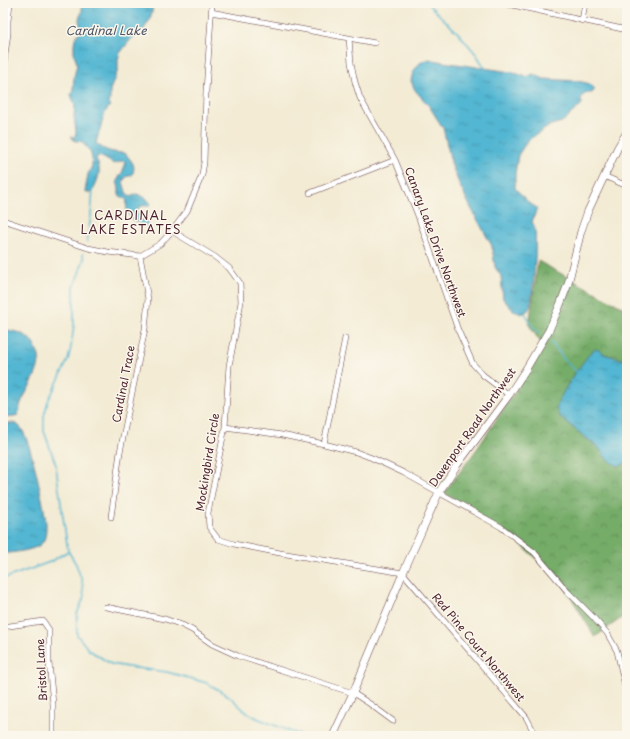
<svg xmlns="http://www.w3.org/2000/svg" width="630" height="739" font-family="'Playpen Sans',sans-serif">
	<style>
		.forest { fill: url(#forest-crowns); stroke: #60664a }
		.water { fill: url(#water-ripples); stroke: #4e6a7e }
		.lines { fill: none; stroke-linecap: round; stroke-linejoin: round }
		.stream { stroke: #53b6d2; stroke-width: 1.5 }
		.street-casing { stroke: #633e44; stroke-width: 6 }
		.secondary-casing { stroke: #633e44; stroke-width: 8 }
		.street { stroke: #fff; stroke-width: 5 }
		.secondary { stroke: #fff; stroke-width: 7 }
		.labels { text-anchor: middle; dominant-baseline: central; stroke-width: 3; stroke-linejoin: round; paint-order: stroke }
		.street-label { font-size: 11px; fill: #4a1f2b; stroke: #fbf7ec }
		.water-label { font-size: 12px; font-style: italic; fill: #4d5465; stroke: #fbf7ec }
		.neighbourhood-label { font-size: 12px; letter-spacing: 1px; fill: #4a1f2b; stroke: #fbf7ec }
	</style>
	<defs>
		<pattern id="forest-crowns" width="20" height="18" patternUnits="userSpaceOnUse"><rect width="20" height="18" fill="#75ac68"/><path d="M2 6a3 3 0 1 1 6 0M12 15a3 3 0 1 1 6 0" fill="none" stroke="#628b56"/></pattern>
		<pattern id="water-ripples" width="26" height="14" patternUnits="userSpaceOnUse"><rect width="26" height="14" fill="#53b6d2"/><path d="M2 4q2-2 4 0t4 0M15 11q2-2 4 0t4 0" fill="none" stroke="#4793ab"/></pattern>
	</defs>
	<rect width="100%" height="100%" fill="#fbf7ec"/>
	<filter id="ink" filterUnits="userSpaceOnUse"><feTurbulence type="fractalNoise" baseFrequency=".025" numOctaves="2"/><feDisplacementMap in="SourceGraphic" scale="8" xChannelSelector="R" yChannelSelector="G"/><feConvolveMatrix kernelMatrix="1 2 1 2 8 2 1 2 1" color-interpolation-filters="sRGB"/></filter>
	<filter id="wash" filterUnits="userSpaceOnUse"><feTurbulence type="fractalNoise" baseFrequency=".012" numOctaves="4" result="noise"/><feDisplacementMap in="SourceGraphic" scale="16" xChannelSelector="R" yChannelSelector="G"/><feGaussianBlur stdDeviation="0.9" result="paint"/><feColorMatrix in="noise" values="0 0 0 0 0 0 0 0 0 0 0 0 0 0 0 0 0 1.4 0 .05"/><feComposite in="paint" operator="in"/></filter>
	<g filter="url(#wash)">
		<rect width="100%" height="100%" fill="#f3ebd4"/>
		<!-- forest -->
		<path class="forest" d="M538,261L622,307L627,303V361L604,354L601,351H592L571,379L561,418L598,447L606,458L619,466L627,463V614L595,637L563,584L516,540L444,493L477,449L515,391L543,346L529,325Z"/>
		<!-- water -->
		<path class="water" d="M82,3H153L152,13L149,21L144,29L131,39L120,53L118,59V70L110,90V98L109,107L105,112L96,143C104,151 114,153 125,153C131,161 137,165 132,175L126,177L123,182L126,192L130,197L137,194L146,198L151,204L148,206C142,205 140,206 136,211C140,216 145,218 148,224L145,226C133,221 124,215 127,200L119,195V188L117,181L123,171L126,162L122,161L114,164L102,157L97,156L96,160C103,170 97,183 91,193L85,192L88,174L92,166V158L90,151L81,141H75L71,137H75L76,132L74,116L75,105L71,95L73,89L74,77L77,64L74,53V44L75,38L79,33L80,28L79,18L82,12Z
			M429,59L443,62L511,72L527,77L533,74L544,79L578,81L590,84L595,89L592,93H585L581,98L582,104L562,122L551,125L528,140L518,155L515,174V188L529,203L537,208L532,222C534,225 535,228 535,231C537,242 533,302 529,309C527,312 524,313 521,314L512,309L503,299L501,276L495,267L492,246L471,208L460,186L452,166L443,128L429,106L415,90L411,81L413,72L420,63Z
			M7,330C19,332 30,335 35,347C36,350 38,353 39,356C41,371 27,389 21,403C20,406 19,411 18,415L14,416L3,417V332Z
			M595,349L601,351L604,354L627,361V463L619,466L613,463L606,458L598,447L561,418C558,414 556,411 557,406C559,396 587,354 595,349Z
			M3,423C9,423 16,422 20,427C30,436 45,509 46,524C46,529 46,537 43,542C37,551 13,552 3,554Z"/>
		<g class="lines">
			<!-- stream -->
			<path class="stream" d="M427,3L459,34L476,54L485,68
				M87,242L91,215L93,188
				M83,254L84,259L74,287V325L71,347L68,360L60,377L48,401L44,416V431L56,465L58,483L68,551L76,564L82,581L84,597L77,614V635L89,650L111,664L128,667L167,672L207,683L229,696L246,712L259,719L302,736
				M525,313L533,327L540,334
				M551,342L567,363L577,372
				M3,579L50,562L68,551"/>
		</g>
	</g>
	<g filter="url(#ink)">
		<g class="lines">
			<defs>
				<path id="street" d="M503,3L627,30
					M211,12L375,43
					M582,21L585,3
					M349,38L351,63L355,82L360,98L395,160L417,213L458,330L473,364L483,375L509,395
					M3,70L8,33V21L10,3
					M604,176L627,186
					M310,193L395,160
					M3,220L88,248L108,252L140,256L160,244L172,231L187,211L202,175L204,162L206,91L212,3
					M172,231L215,257L229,268L240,283L241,302L229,366L225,427L208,513L209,527L218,539L234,544L280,553L403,573L526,717L536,736
					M225,427L282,435L324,444L356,452L372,458L404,473L501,527L534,552L568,592L592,616L607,633L617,651L627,695
					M324,444L345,338
					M111,517L120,452L145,329L148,299L140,256
					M106,607L165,619L182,625L192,630L212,644L238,656L353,693L370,704L393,721
					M3,627L43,621L49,630V663L53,704V736"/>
				<path id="secondary" d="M333,736L353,693L403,573L439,492L457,465L509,395L526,369L549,330L560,305L568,284L581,231L588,211L618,147L627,132"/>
			</defs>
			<!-- street casing -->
			<use href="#street" class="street-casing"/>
			<!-- secondary casing -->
			<use href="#secondary" class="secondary-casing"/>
			<!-- street -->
			<use href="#street" class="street"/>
			<!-- secondary -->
			<use href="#secondary" class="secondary"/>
		</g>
	</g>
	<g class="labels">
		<!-- street labels -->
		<g class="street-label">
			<text transform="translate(436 242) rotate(70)">Canary Lake Drive Northwest</text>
			<text transform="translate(123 384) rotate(-79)">Cardinal Trace</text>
			<text transform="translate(472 427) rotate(-55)">Davenport Road Northwest</text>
			<text transform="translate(207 462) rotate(-81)">Mockingbird Circle</text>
			<text transform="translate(479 647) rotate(50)">Red Pine Court Northwest</text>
			<text transform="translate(41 670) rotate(-93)">Bristol Lane</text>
		</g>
		<!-- water labels -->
		<g class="water-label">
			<text x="106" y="30">Cardinal Lake</text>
		</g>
		<!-- neighbourhood labels -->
		<g class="neighbourhood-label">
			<text x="131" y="215">CARDINAL<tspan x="131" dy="14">LAKE ESTATES</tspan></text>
		</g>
	</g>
	<!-- margin -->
	<rect width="630" height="739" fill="none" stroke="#fbf7ec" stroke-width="16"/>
</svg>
